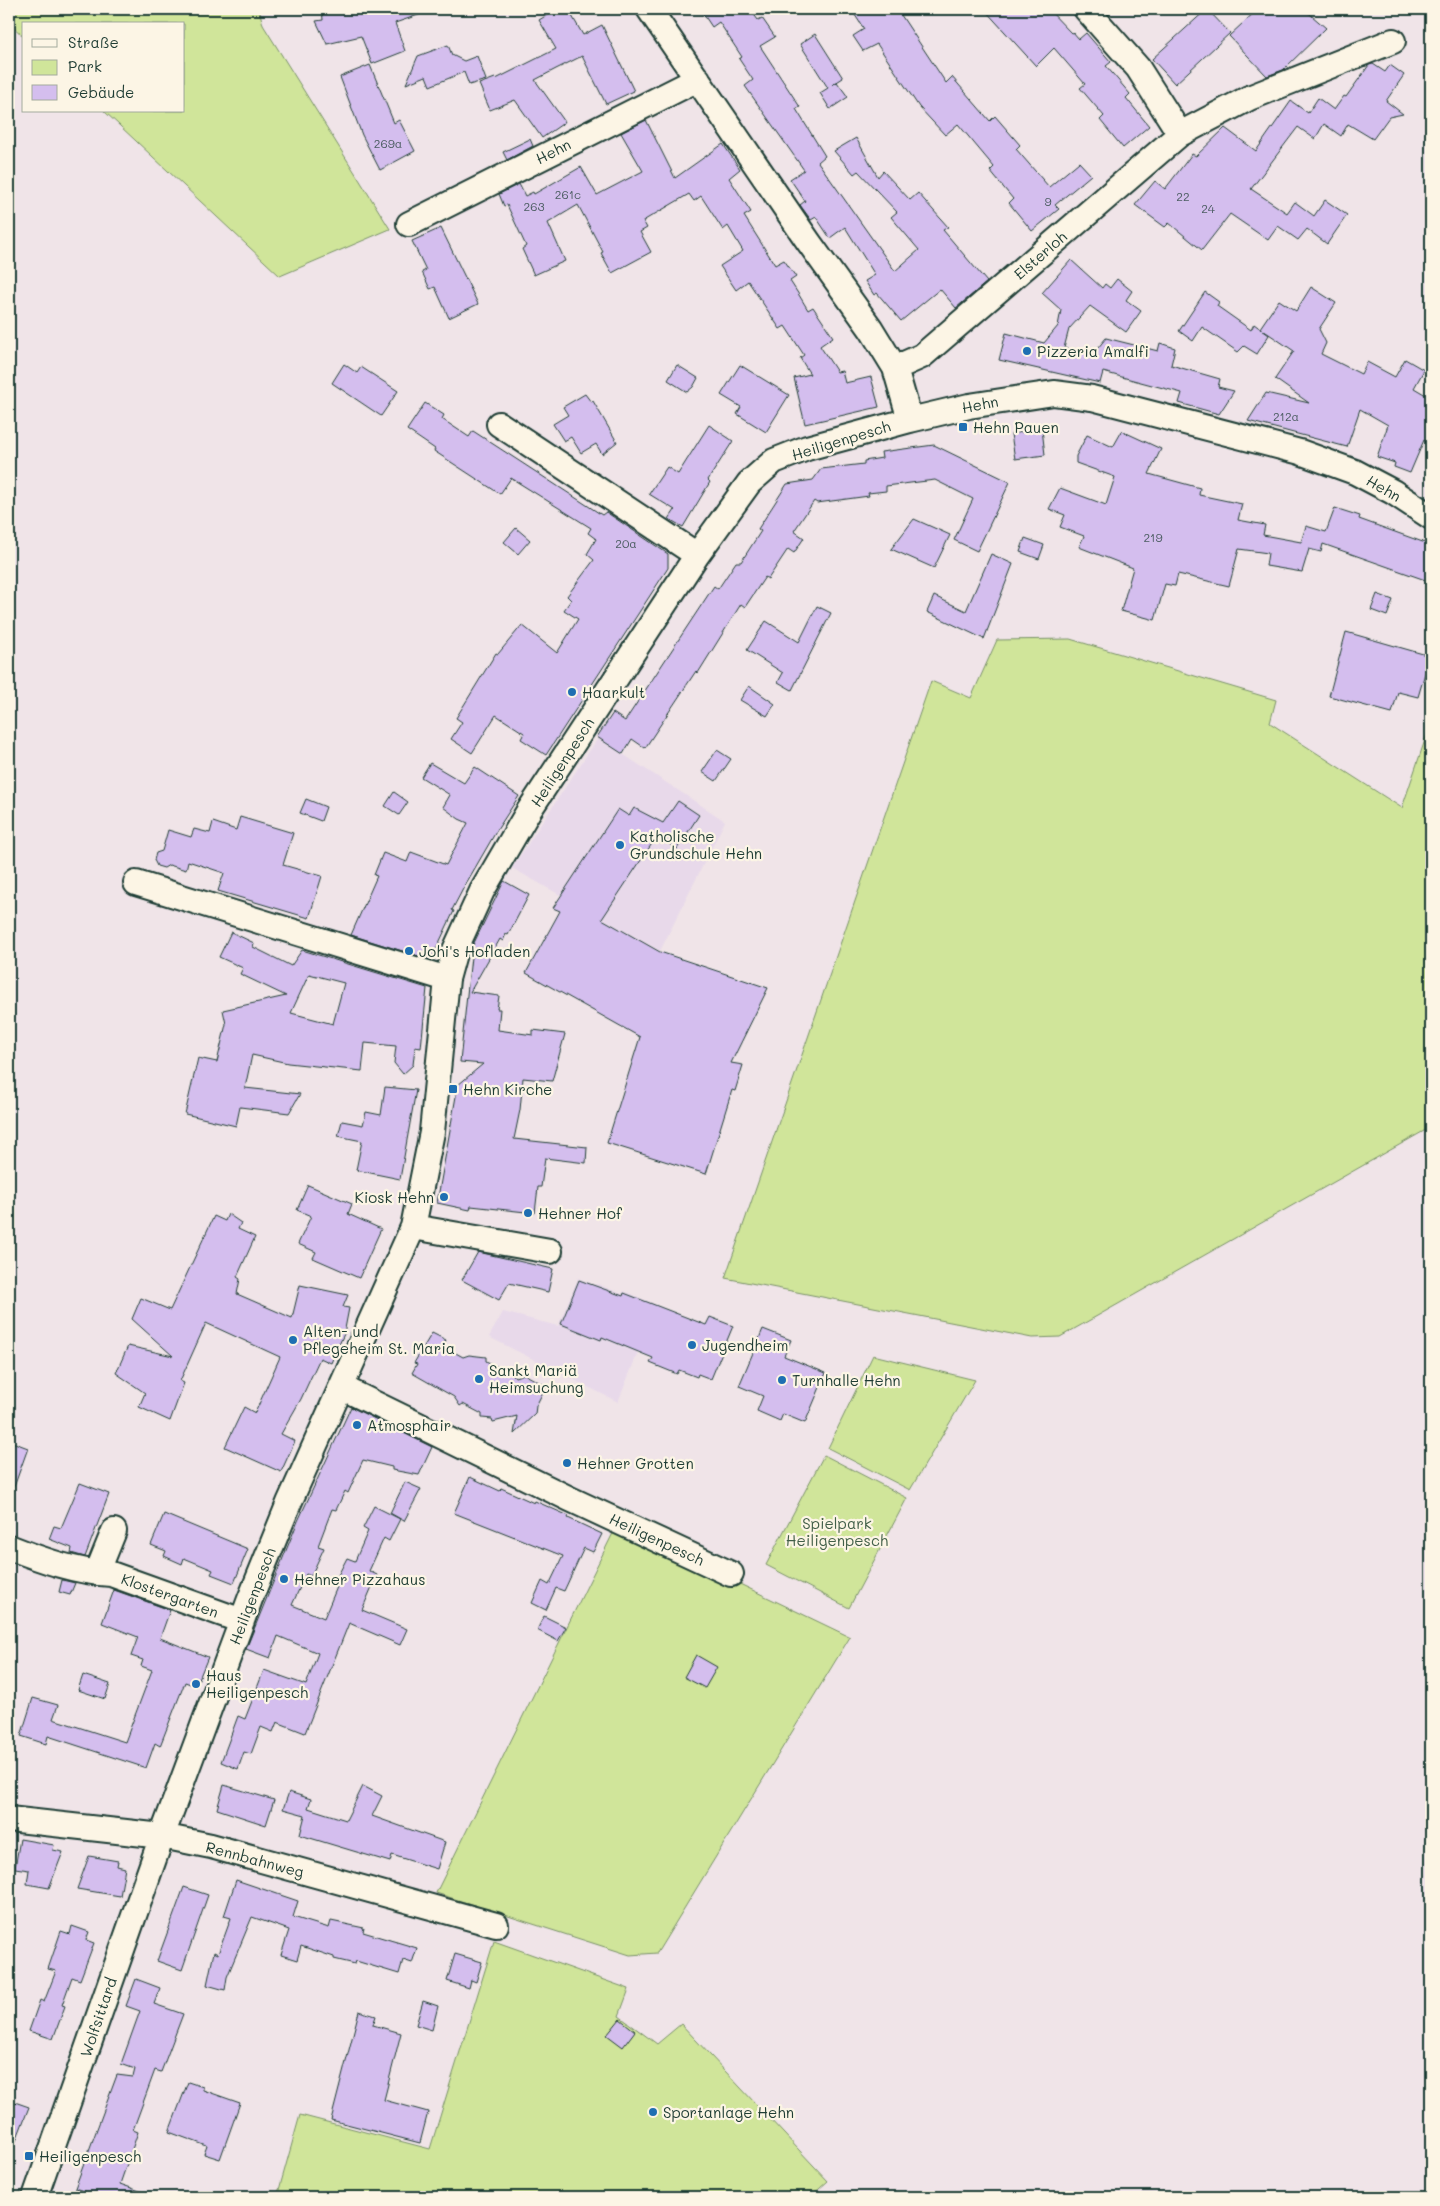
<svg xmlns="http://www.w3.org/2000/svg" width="1440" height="2206" font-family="Mali,sans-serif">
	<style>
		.built { fill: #e8d9ea }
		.green { fill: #d0e59a; stroke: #789167 }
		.building { fill: #d4beee; stroke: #1f3d34; fill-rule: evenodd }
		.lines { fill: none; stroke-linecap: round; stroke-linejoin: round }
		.minor-casing { stroke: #1f3d34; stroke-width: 28 }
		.minor { stroke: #fcf5e5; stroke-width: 24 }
		.poi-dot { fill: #1f6fb2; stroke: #fcf5e5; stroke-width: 2 }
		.labels { text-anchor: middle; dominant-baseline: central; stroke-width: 4.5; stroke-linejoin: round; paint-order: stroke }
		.number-label { font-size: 12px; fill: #4c5d62 }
		.street-label { font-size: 15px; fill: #1f3d34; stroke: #fcf5e5 }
		.poi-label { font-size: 15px; fill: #1f3d34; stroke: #fcf5e5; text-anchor: start }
		.park-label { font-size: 15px; fill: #425f48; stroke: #fcf5e5 }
	</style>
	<rect width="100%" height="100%" fill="#f0e4e8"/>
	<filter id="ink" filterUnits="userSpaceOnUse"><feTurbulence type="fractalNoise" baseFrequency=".02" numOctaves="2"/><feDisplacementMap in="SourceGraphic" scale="10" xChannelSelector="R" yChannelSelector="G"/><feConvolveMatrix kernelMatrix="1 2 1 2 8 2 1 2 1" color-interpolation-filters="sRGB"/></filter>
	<g filter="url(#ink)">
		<!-- built -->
		<path class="built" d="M598,738L725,821L660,951L512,868Z
			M578,1278L594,1285L598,1284L622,1294L624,1291L657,1305L618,1402L489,1337L503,1312L558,1326Z"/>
		<!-- green -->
		<path class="green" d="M9,9H259L263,25L390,229L280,276L104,111H184V24H24V37L9,23Z
			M1070,639L1276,700L1270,723L1402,808L1427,734L1431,736V1127L1060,1337L1032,1338L725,1278L931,681L971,698L997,640Z
			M873,1355L975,1380L910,1490L828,1448Z
			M824,1455L907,1498L849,1608L766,1565Z
			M617,1525L850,1637L657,1953L630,1955L436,1893Z
			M494,1941L629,1989L619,2016L657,2044L681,2024L828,2181L810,2197H277L300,2115L430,2149Z"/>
		<!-- building -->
		<path class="building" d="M322,9H430V11L395,23L405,51L372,64L361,36L327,44L316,21L323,20Z
			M557,9H568L583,35L602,25L634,91L606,104L582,56L556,69L535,80L565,122L542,138L515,100L490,110L479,84L495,78L496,79L556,49L539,20Z
			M700,9H750L758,20L762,18L775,37L760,46L800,107L796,109L825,156L818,162L895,271L919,250L891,217L897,212L858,171L854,174L834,151L856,138L878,177L883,171L910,200L918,193L948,227L943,230L987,282L956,308L940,289L901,321L877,293L874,295L865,281L875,275L845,227L830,238L816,217L811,220L800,205L805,201L790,179L804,170L745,86L753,80L739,59L742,57L719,22L712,27Z
			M851,9H897L946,83L952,77L990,121L995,116L1020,145L1016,149L1049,187L1079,162L1091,175L1055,205L1059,209L1032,231L1009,203L1013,199L990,171L994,167L958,124L945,135L919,107L877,44L863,51L853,36L864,29Z
			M984,9H1048L1071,33L1073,32L1079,39L1086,33L1111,62L1106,66L1130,94L1126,98L1149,126L1123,148L1100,120L1104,116L1080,88L1085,84L1054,48L1036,66Z
			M1207,9L1230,33L1175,84L1152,59Z
			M1258,9H1304L1326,28L1283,70L1267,76L1229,36Z
			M815,34L843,78L832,85L837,82L848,97L830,109L820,93L828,88L800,44Z
			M448,45L452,55L464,61L477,56L486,80L469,85L464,72L430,86L426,76L406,84L418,56Z
			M1373,64L1385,72L1390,65L1404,75L1386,101L1403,114L1389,117L1373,139L1348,124L1341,136L1324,124L1315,139L1298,127L1251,189L1287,213L1295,202L1314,216L1325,200L1347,215L1327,244L1307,229L1298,240L1278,226L1268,240L1230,214L1202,250L1169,223L1165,227L1135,205L1155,181L1165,189L1192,154L1196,156L1225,128L1256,151L1291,101L1308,113L1318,98L1334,110L1344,96L1346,97L1369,65Z
			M370,65L394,123L399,120L415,151L380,170L362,135L340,77Z
			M646,120L675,178L723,144L740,169L729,178L751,212L744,216L775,265L784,260L796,277L790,281L799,295L808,310L813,307L833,337L820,346L837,372L842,371L845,383L871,377L879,407L805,424L794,378L810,374L800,358L804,355L785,326L780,329L748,281L736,290L720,266L743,251L728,226L723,230L701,196L694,201L689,194L643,221L647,228L640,232L651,252L612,273L601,253L603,252L578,205L548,223L565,261L534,275L522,249L526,246L507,205L504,206L499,194L519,184L525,196L533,192L534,194L581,167L597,195L643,171L621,133Z
			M530,139L533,146L507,160L503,152Z
			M441,228L478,304L449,318L435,287L430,289L422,272L426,270L412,241Z
			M1071,260L1102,288L1105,284L1110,288L1117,279L1132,291L1126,300L1141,311L1126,332L1090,306L1069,329L1064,348L1093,354L1106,338L1158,351L1160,343L1175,348L1171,365L1220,379L1218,387L1234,391L1219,414L1179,403L1182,393L1103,372L1100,383L999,360L1006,333L1044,343L1058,326L1061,310L1042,293Z
			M1311,287L1336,303L1319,329L1326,343L1321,354L1361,374L1367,362L1395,377L1405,359L1424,370L1414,388L1431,398V444L1424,440L1410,473L1394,467L1395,463L1377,457L1388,425L1360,409L1347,447L1248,421L1266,393L1309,403L1275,379L1294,351L1260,328L1279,300L1296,311Z
			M1205,292L1219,302L1217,306L1251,330L1254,324L1269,335L1257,354L1244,346L1238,352L1202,327L1193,341L1179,331Z
			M344,364L357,373L361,367L398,391L381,416L332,383Z
			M677,365L698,378L693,387L687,392L668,380Z
			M740,365L789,395L766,432L737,414L741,407L721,395Z
			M585,394L591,402L593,401L617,442L602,454L596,444L581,453L571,437L564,441L553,424L568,415L563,407Z
			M425,403L444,415L442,419L469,437L473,431L602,515L606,512L668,554V568L546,755L521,739L524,733L496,715L472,753L451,739L462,722L456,718L496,653L498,654L522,625L557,653L578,619L564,610L571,600L567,596L594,560L587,554L596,539L588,533L591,528L511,478L500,494L434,451L435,449L407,430Z
			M709,425L733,441L708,480L710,482L683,527L669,519L675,510L649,494L667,467L678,474Z
			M1042,429L1045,455L1015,459L1011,434Z
			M1122,431L1161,449L1149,474L1200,488L1199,495L1242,504L1238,520L1265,525L1263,535L1301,542L1306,526L1326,532L1335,508L1360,516L1359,519L1431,545V582L1323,544L1321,552L1309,549L1302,572L1266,566L1268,553L1239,549L1229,586L1178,574L1175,586L1165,584L1155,620L1121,611L1133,568L1079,547L1084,536L1060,527L1065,515L1049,509L1060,488L1106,505L1115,477L1076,463V456L1087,435L1113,447Z
			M934,445L1010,482L977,551L954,540L973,499L935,480L886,486V491L868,493L869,496L817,503L814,501L794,531L804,538L794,553L788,549L768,579L765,577L745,607L741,604L698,673L696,671L645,748L632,739L623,754L597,737L613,713L625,721L714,586L718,589L736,562H741L761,531L758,529L787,484L813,480L821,469L864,464V461L882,458L881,452Z
			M914,519L950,535L934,568L891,549Z
			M516,528L530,540L518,554L504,542Z
			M1025,538L1044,545L1039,559L1020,552Z
			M991,554L1013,564L984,639L927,612L934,596L966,611Z
			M1377,594L1393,600L1387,616L1371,610Z
			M817,606L831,613L792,690L778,682L783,673L747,650L766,621L799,642Z
			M1346,632L1430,656L1418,697L1398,692L1392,713L1329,696Z
			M749,686L775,704L767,716L740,700Z
			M717,750L731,759L716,781L702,772Z
			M430,763L464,783L475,767L519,796L497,830L464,887L452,910L454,911L431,960L351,935L377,876L374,875L383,853L407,862L411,852L446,865L468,823L459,819L443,807L450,795L421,777Z
			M394,792L408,802L399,815L385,806Z
			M306,799L326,807L321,821L300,813Z
			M678,801L699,815L677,849L657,836L602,919L660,952L768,988L731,1063L743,1065L735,1091L732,1090L706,1174L607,1143L640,1037L526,973L560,911L553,908L618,809L629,816L634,808L663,823Z
			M240,817L293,833L283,865L322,876L309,918L218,891L224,873L188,861L186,870L169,865L164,868L157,866L154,860L156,853L162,851L168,830L191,837L194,829L210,833L213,822L236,830Z
			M504,881L529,895L508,935L506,934L503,941L500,939L470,992L499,996L497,1009H500L498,1030L533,1035V1030L565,1034L552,1081L523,1078L520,1110L514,1139L587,1147L586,1163L545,1158L541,1187H538L535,1213L471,1206L470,1210L437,1203L458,1085L483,1064L460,1062L472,947Z
			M231,932L254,943L253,947L291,966L302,950L427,988L421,1048L415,1047L413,1065L403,1074L394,1063L396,1046L365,1043L362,1071L288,1063L252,1055L245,1088L300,1094L289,1113L240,1107L236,1126L185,1114L198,1058L217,1062L226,1024L223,1010L286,996L240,974L243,968L219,957ZM309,974L344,983L333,1024L291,1013Z
			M385,1087L416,1090L400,1179L356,1170L362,1141L338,1136L342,1121L363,1125L366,1112L381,1115Z
			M308,1185L352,1204L348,1214L381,1229L359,1278L313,1258L316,1252L298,1244L311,1216L297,1210Z
			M228,1214L241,1223L238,1229L255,1237L237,1277L240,1279L237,1294L292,1318L300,1285L348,1295L343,1307L349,1308L344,1334L336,1351L331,1363L320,1358L301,1399L281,1434L295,1441L281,1472L225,1447L244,1407L255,1413L280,1357L206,1323L180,1381L184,1383L170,1421L139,1407L145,1393L116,1373L128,1346L173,1356L132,1319L141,1298L170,1310L214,1216L225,1221Z
			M478,1252L553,1269L548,1292L509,1283L499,1300L462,1280Z
			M579,1280L623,1296L624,1293L706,1325L710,1317L733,1326L711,1379L698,1374L697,1377L679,1370L677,1374L650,1363L653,1358L602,1337L601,1340L561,1324Z
			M763,1329L791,1340L784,1356L826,1373L805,1423L783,1414L780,1421L757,1411L763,1396L739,1386Z
			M432,1333L446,1340L443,1346L463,1357L469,1355L486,1357V1361L506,1371L509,1369L515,1377L524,1374L546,1386L536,1406L535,1414L514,1434L517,1416L493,1422L492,1419L482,1418V1414L463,1404L460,1406L454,1397L412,1373L417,1364L414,1363Z
			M351,1407L432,1447L419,1475L392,1470V1467L363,1460L348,1493L345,1491L336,1510L332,1509L318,1546L324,1548L311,1576L306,1574L292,1605L324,1618L337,1587L333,1585L347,1558L355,1561L368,1531L363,1528L374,1506L400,1519L389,1541L384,1538L369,1571L377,1575L362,1610L407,1629L400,1645L349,1623L305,1733L277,1722L273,1732L261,1727L251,1754L244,1752L238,1769L221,1762L238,1716L245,1719L264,1670L306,1685L318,1653L278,1636L270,1658L246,1649L298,1521Z
			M12,1442L28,1448L10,1498L9,1451Z
			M470,1477L500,1491L501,1488L534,1503L535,1501L569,1516L568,1518L602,1534L593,1552L584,1548L564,1591L556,1588L546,1610L532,1603L542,1581L549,1585L563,1556L454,1513Z
			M405,1482L421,1489L404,1521L390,1513Z
			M80,1483L109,1494L85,1557L71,1553L72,1548L49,1539L54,1526L61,1528Z
			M164,1514L248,1549L234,1583L211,1574L213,1570L184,1558L182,1564L164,1556L166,1551L151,1545Z
			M62,1580L75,1583L70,1595L59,1592Z
			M114,1590L170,1610L160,1638L208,1657L196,1686L185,1682L160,1746L155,1743L146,1768L48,1736L46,1744L21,1736L33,1698L58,1705L53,1719L125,1742L152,1670L141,1666L143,1660L131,1656L138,1637L102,1623Z
			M544,1616L566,1627L558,1641L537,1630Z
			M696,1655L717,1667L705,1688L684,1677Z
			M83,1675L110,1684L105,1699L78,1690Z
			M224,1785L274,1800L266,1825L217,1809Z
			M363,1786L382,1796L372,1816L445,1842L437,1869L392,1855L390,1862L300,1835L305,1815L283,1809L289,1792L311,1799L308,1808L346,1820Z
			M20,1839L54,1845L53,1850L63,1852L49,1888L27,1884L29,1870L15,1868Z
			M89,1856L118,1861L117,1866L125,1868L120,1896L77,1889Z
			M236,1880L298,1901L293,1917L329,1928L331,1921L364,1928L363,1932L417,1948L412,1963L403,1960L399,1974L356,1961L355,1964L334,1959V1957L301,1946L297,1960L281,1955L289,1930L252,1917L227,1977L225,1990L207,1985L214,1952L218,1954L231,1918L224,1916Z
			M184,1887L208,1895L182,1970L157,1961Z
			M72,1926L89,1932L86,1940L94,1943L80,1980L72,1977L62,2005L65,2006L53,2039L29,2031L40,2000L44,2002L56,1971L48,1969L61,1931L70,1934Z
			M455,1954L482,1962L476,1982L471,1980L469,1988L447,1981Z
			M136,1979L160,1988L154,2004L183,2014L161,2072L155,2070L133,2130L138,2132L120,2184L151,2195V2197H99L75,2188L117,2075L133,2077L135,2069L121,2064L140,2011L126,2006Z
			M423,2001L438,2006L432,2030L416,2025Z
			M359,2011L376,2016L373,2025L401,2033L384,2100L428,2112L420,2143L331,2120Z
			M620,2019L635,2031L623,2047L607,2035Z
			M188,2082L203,2087V2090L240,2103L220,2159L204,2154L207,2146L169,2132Z
			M9,2100L29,2107L10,2156H9Z"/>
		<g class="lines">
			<defs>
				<path id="minor" d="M649,9L808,241L871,329L895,368L910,420
					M1086,9L1138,68L1180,134
					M409,224L698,79
					M895,368L922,356L1180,134L1249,98L1393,41
					M499,424L697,555
					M136,883L447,979
					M413,1227L550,1251
					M341,1387L570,1499L731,1574
					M9,1547C42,1560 76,1572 111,1574L242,1621
					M97,1573L114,1531
					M9,1819L162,1836L211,1846L496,1925
					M35,2197L162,1836L250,1599L289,1503L413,1227L432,1132L447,979L455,950L482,891L528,812L697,555L749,483L774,461L807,448L910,420L969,406L1054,393L1092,398L1300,452L1355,472L1393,492L1431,517"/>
			</defs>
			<!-- minor casing -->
			<use href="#minor" class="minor-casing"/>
			<!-- minor -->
			<use href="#minor" class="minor"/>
		</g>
	</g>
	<!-- markers -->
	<g class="poi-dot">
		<circle cx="1027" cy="351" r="5"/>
		<rect x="958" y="422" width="10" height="10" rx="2.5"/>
		<circle cx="572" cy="692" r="5"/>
		<circle cx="620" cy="845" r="5"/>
		<circle cx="409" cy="951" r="5"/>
		<rect x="448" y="1084" width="10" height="10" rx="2.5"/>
		<circle cx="444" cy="1197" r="5"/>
		<circle cx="528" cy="1213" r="5"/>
		<circle cx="293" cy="1340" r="5"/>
		<circle cx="692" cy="1345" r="5"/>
		<circle cx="479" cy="1379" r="5"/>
		<circle cx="782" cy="1380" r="5"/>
		<circle cx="357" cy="1425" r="5"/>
		<circle cx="567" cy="1463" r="5"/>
		<circle cx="284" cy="1579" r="5"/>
		<circle cx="196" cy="1684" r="5"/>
		<circle cx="653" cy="2112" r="5"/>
		<rect x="24" y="2151" width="10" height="10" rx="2.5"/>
	</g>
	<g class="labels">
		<!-- number labels -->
		<g class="number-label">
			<text x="388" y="143">269a</text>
			<text x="568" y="194">261c</text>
			<text x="1183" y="196">22</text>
			<text x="1048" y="201">9</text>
			<text x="534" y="206">263</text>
			<text x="1208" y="208">24</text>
			<text x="1286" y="416">212a</text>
			<text x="1153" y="537">219</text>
			<text x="626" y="543">20a</text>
		</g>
		<!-- street labels -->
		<g class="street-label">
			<text transform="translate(553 151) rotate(-27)">Hehn</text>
			<text transform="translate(1040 255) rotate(-41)">Elsterloh</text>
			<text transform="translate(980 404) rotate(-11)">Hehn</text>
			<text transform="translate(841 440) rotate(-17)">Heiligenpesch</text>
			<text transform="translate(1384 488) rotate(30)">Hehn</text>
			<text transform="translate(562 762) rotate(-57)">Heiligenpesch</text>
			<text transform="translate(657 1539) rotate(25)">Heiligenpesch</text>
			<text transform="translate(170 1595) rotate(20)">Klostergarten</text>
			<text transform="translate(252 1596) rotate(-69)">Heiligenpesch</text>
			<text transform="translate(255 1859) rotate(15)">Rennbahnweg</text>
			<text transform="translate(98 2017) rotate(-71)">Wolfsittard</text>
		</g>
		<!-- poi labels -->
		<g class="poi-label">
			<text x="1037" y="351">Pizzeria Amalfi</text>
			<text x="973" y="427">Hehn Pauen</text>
			<text x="582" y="692">Haarkult</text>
			<text x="630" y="836">Katholische<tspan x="630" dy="17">Grundschule Hehn</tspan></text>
			<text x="419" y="951">Johi's Hofladen</text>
			<text x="463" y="1089">Hehn Kirche</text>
			<text x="434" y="1197" text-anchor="end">Kiosk Hehn</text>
			<text x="538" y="1213">Hehner Hof</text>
			<text x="303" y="1331">Alten- und<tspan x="303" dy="17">Pflegeheim St. Maria</tspan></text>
			<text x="702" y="1345">Jugendheim</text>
			<text x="489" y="1370">Sankt Mariä<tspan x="489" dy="17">Heimsuchung</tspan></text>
			<text x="792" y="1380">Turnhalle Hehn</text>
			<text x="367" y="1425">Atmosphair</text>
			<text x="577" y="1463">Hehner Grotten</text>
			<text x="294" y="1579">Hehner Pizzahaus</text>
			<text x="206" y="1675">Haus<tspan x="206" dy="17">Heiligenpesch</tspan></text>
			<text x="663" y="2112">Sportanlage Hehn</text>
			<text x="39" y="2156">Heiligenpesch</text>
		</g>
		<!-- park labels -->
		<g class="park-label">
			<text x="837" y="1523">Spielpark<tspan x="837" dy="17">Heiligenpesch</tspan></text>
		</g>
	</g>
	<!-- margin -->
	<rect width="1440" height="2206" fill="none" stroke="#fcf5e5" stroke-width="30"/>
	<rect x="15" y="15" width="1410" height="2176" fill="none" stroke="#1f3d34" stroke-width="2" filter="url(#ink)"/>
	<!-- legend -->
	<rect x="22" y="22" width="162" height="90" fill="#fcf5e5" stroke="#a4ab9e"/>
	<rect x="32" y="39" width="25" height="8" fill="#fcf5e5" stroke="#a4ab9e"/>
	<text x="68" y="48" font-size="15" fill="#1f3d34">Straße</text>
	<rect x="32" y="60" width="25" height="15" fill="#d0e59a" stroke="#a4ab9e"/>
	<text x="68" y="72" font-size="15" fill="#1f3d34">Park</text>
	<rect x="32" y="85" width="25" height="15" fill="#d4beee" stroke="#a4ab9e"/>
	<text x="68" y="98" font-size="15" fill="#1f3d34">Gebäude</text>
</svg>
